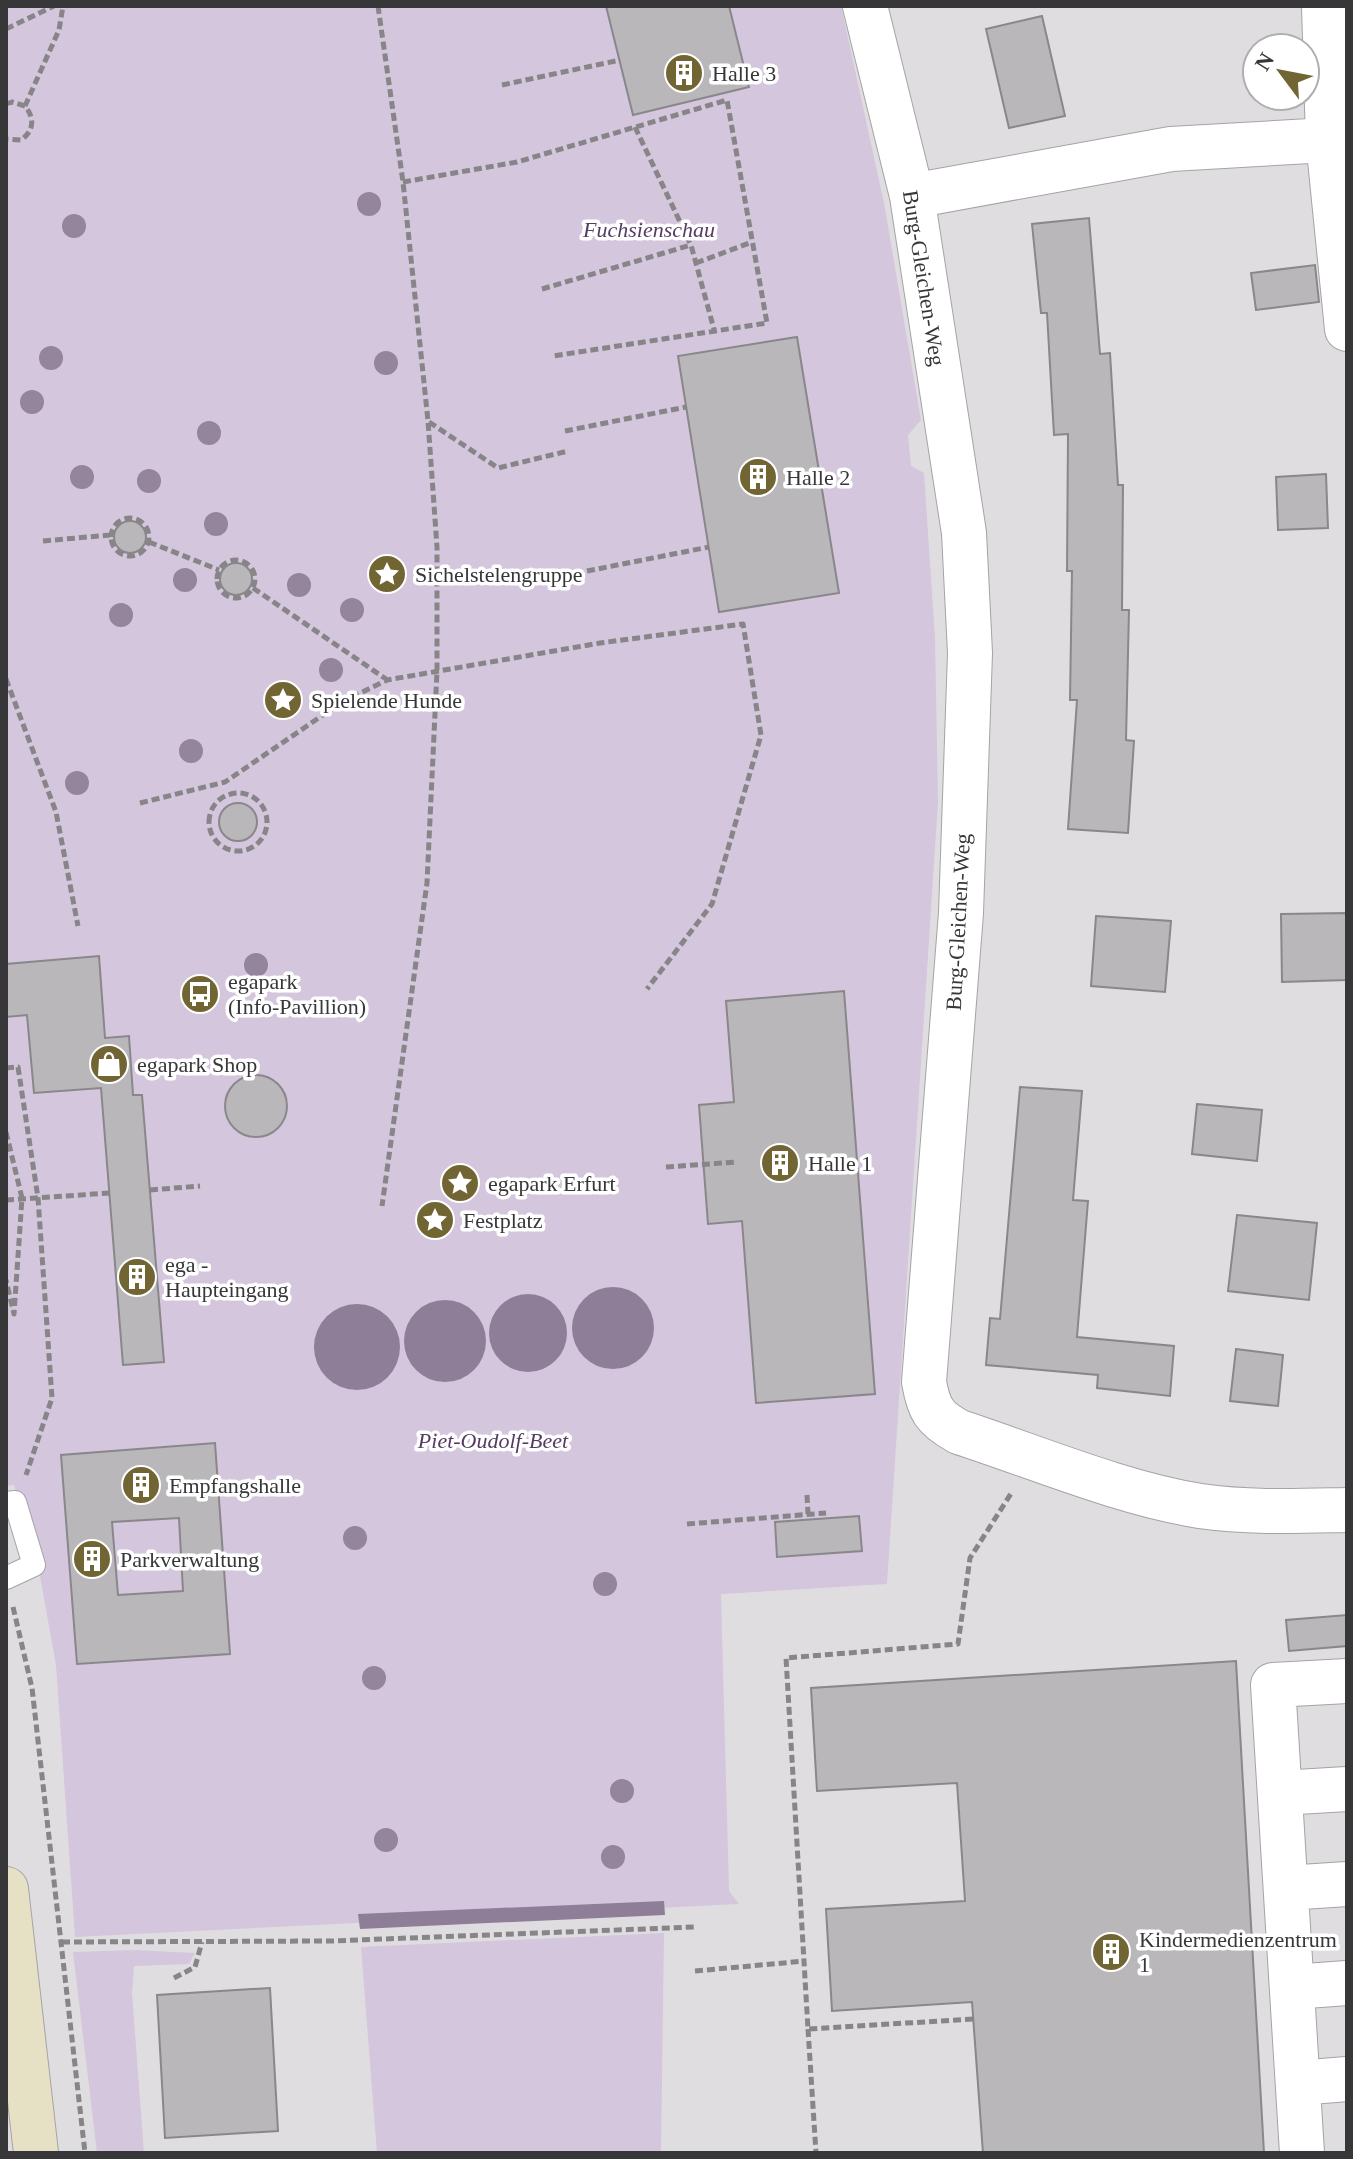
<svg xmlns="http://www.w3.org/2000/svg" width="1353" height="2159" font-family="'Times New Roman',serif">
	<style>
		.green { fill: #d4c6dc }
		.water { fill: #8f7e98 }
		.building { fill: #b9b7ba; stroke: #8a878b; stroke-width: 2; fill-rule: evenodd }
		.lines { fill: none; stroke-linecap: round; stroke-linejoin: round }
		.lane-casing { stroke: #a5a3a6; stroke-width: 24 }
		.street-casing { stroke: #a5a3a6; stroke-width: 46 }
		.secondary-casing { stroke: #a5a3a6; stroke-width: 46 }
		.path { stroke: #878588; stroke-width: 5; stroke-dasharray: 8 4; stroke-linecap: butt }
		.lane { stroke: #fff; stroke-width: 22 }
		.street { stroke: #fff; stroke-width: 44 }
		.secondary { stroke: #e6e1c5; stroke-width: 44 }
		.tree { fill: #94849c }
		.labels { text-anchor: middle; dominant-baseline: central; stroke-width: 7; stroke-linejoin: round; paint-order: stroke }
		.poi-label { font-size: 22px; fill: #373638; stroke: #fff; text-anchor: start }
		.park-label { font-size: 22px; font-style: italic; fill: #563b63; stroke: #fff }
		.street-label { font-size: 22px; fill: #373638; stroke: #fff }
	</style>
	<rect width="100%" height="100%" fill="#e0dde1"/>
	<!-- green -->
	<path class="green" d="M6,6H841L884,203L921,420L908,435L911,466L924,473L935,638L938,802L887,1584L721,1594L729,1891L739,1904L75,1937L56,1665L38,1565L14,1485L6,1486Z
		M664,1933L661,2153H377L361,1947Z
		M134,1950L195,1953L189,1964L134,1966L132,1993L144,2153H97L73,1952Z"/>
	<!-- water -->
	<path class="water" d="M572 1328a41 41 0 1 1 82 0a41 41 0 1 1-82 0Z
		M489 1333a39 39 0 1 1 78 0a39 39 0 1 1-78 0Z
		M404 1341a41 41 0 1 1 82 0a41 41 0 1 1-82 0Z
		M314 1347a43 43 0 1 1 86 0a43 43 0 1 1-86 0Z
		M664,1901L665,1915L360,1929L358,1914Z"/>
	<!-- building -->
	<path class="building" d="M606,6H729L749,87L633,115Z
		M1042,16L1065,116L1009,128L986,29Z
		M1089,218L1100,354L1110,353L1118,485H1123L1122,610H1129L1126,740L1134,741L1128,833L1068,829L1077,700H1070L1072,571H1067L1068,434L1054,435L1047,313H1041L1032,224Z
		M1315,265L1319,302L1256,310L1251,273Z
		M797,337L839,593L719,612L678,356Z
		M1326,474L1328,528L1278,530L1276,477Z
		M114 537a16 16 0 1 1 32 0a16 16 0 1 1-32 0Z
		M220 579a16 16 0 1 1 32 0a16 16 0 1 1-32 0Z
		M219 822a19 19 0 1 1 38 0a19 19 0 1 1-38 0Z
		M1347,913V980L1282,982L1281,914Z
		M1096,916L1171,921L1165,992L1091,986Z
		M99,956L105,1038L129,1036L133,1095H142L164,1362L123,1365L101,1088L34,1093L27,1015L6,1017V964Z
		M844,991L875,1394L756,1403L742,1221L708,1224L699,1105L734,1102L726,1001Z
		M225 1106a31 31 0 1 1 62 0a31 31 0 1 1-62 0Z
		M1020,1087L1082,1091L1073,1200L1088,1201L1077,1337L1174,1346L1170,1396L1097,1388L1098,1375L986,1365L990,1318L1000,1319Z
		M1197,1104L1262,1110L1257,1161L1192,1154Z
		M1237,1215L1317,1223L1309,1300L1228,1291Z
		M1236,1349L1283,1355L1278,1406L1230,1401Z
		M215,1443L230,1654L77,1664L61,1455ZM179,1518L183,1591L118,1595L112,1522Z
		M859,1516L862,1551L777,1557L775,1522Z
		M1347,1615V1646L1289,1651L1286,1620Z
		M1236,1661L1264,2153H983L972,2002L832,2011L826,1909L965,1901L957,1783L817,1791L811,1688Z
		M270,1988L278,2131L165,2138L157,1995Z"/>
	<g class="lines">
		<defs>
			<path id="lane" d="M6,1503L15,1502L34,1565L6,1578"/>
			<path id="street" d="M865,6L912,196L964,533L970,653L961,913L924,1382C929,1410 934,1418 959,1432C1036,1457 1120,1493 1200,1506C1249,1513 1298,1511 1347,1510
				M1324,6L1328,140L1347,329
				M912,196L1171,149L1328,140
				M1280,1793L1347,1789
				M1286,1888L1347,1884
				M1292,1987L1347,1983
				M1298,2083L1347,2079
				M1302,2153L1273,1685L1347,1681"/>
			<path id="secondary" d="M6,1889L36,2153"/>
		</defs>
		<!-- lane casing -->
		<use href="#lane" class="lane-casing"/>
		<!-- street casing -->
		<use href="#street" class="street-casing"/>
		<!-- secondary casing -->
		<use href="#secondary" class="secondary-casing"/>
		<!-- path -->
		<path class="path" d="M378,6L403,182L428,421L437,547V671L427,883L382,1206
			M6,29L54,6
			M502,85L620,60
			M6,104L12,102L25,106C35,118 34,131 21,140L6,139
			M25,106L59,30L63,6
			M635,127L691,245L715,333
			M403,182L517,162L727,100L767,323L553,356
			M696,263L752,242
			M542,289L691,245
			M429,422L498,468L568,451
			M565,431L686,407
			M111 537a19 19 0 1 1 38 0a19 19 0 1 1-38 0Z
			M43,541L110,535
			M149,542L219,570
			M217 579a19 19 0 1 1 38 0a19 19 0 1 1-38 0Z
			M587,571L709,547
			M253,588L386,679
			M6,679L56,812L78,926
			M209 822a29 29 0 1 1 58 0a29 29 0 1 1-58 0Z
			M140,803L225,782L342,702L387,680L600,643L743,624L761,735L712,904L647,989
			M6,1068L18,1067L38,1198L52,1398L26,1475
			M6,1132L22,1198L14,1314L6,1280
			M666,1167L737,1162
			M150,1190L200,1186
			M6,1200L110,1193
			M807,1495L808,1514
			M687,1524L826,1513
			M13,1607L32,1688L85,2153
			M62,1942L331,1941L695,1927
			M695,1971L805,1961
			M174,1978L195,1967L202,1942
			M973,2019L808,2029L786,1658L958,1644L970,1558L1012,1492
			M808,2029L816,2153"/>
		<!-- lane -->
		<use href="#lane" class="lane"/>
		<!-- street -->
		<use href="#street" class="street"/>
		<!-- secondary -->
		<use href="#secondary" class="secondary"/>
	</g>
	<!-- trees -->
	<g class="tree">
		<circle cx="369" cy="204" r="12"/>
		<circle cx="74" cy="226" r="12"/>
		<circle cx="51" cy="358" r="12"/>
		<circle cx="386" cy="363" r="12"/>
		<circle cx="32" cy="402" r="12"/>
		<circle cx="209" cy="433" r="12"/>
		<circle cx="82" cy="477" r="12"/>
		<circle cx="149" cy="481" r="12"/>
		<circle cx="216" cy="524" r="12"/>
		<circle cx="185" cy="580" r="12"/>
		<circle cx="299" cy="585" r="12"/>
		<circle cx="352" cy="610" r="12"/>
		<circle cx="121" cy="615" r="12"/>
		<circle cx="331" cy="670" r="12"/>
		<circle cx="191" cy="751" r="12"/>
		<circle cx="77" cy="783" r="12"/>
		<circle cx="256" cy="965" r="12"/>
		<circle cx="355" cy="1538" r="12"/>
		<circle cx="605" cy="1584" r="12"/>
		<circle cx="374" cy="1678" r="12"/>
		<circle cx="622" cy="1791" r="12"/>
		<circle cx="386" cy="1840" r="12"/>
		<circle cx="613" cy="1857" r="12"/>
	</g>
	<!-- icons -->
	<defs>
		<symbol id="building-disc" viewBox="-11 -11 22 22"><circle r="9.5" fill="#716633" stroke="#fff"/><path d="M-4-6H4V6H1V3H-1V6H-4ZM-2.5-4.3h1.7v1.8h-1.7ZM.8-4.3h1.7v1.8H.8ZM-2.5-1h1.7V.8h-1.7ZM.8-1h1.7V.8H.8Z" fill="#fff"/></symbol>
		<symbol id="sight-disc" viewBox="-11 -11 22 22"><circle r="9.5" fill="#716633" stroke="#fff"/><path d="M0-6L1.8-2.2L6-1.7L2.9 1.2L3.7 5.4L0 3.3L-3.7 5.4L-2.9 1.2L-6-1.7L-1.8-2.2Z" fill="#fff"/></symbol>
		<symbol id="bus-disc" viewBox="-11 -11 22 22"><circle r="9.5" fill="#716633" stroke="#fff"/><path d="M-5-6H5V4H4V6H2V4H-2V6H-4V4H-5ZM-3.5-4V0h7V-4ZM-3.5 1.2v1.5H-2V1.2ZM2 1.2v1.5H3.5V1.2Z" fill="#fff"/></symbol>
		<symbol id="shop-disc" viewBox="-11 -11 22 22"><circle r="9.5" fill="#716633" stroke="#fff"/><path d="M-5-2.5h2.3a2.7 3.5 0 0 1 5.4 0H5L5.5 6h-11ZM-1.5-2.5h3a1.5 2.3 0 0 0-3 0Z" fill="#fff"/></symbol>
	</defs>
	<g fill-rule="evenodd">
		<use href="#building-disc" x="662" y="51" width="44" height="44"/>
		<use href="#building-disc" x="736" y="455" width="44" height="44"/>
		<use href="#sight-disc" x="365" y="552" width="44" height="44"/>
		<use href="#sight-disc" x="261" y="678" width="44" height="44"/>
		<use href="#bus-disc" x="178" y="972" width="44" height="44"/>
		<use href="#shop-disc" x="87" y="1042" width="44" height="44"/>
		<use href="#building-disc" x="758" y="1141" width="44" height="44"/>
		<use href="#sight-disc" x="438" y="1161" width="44" height="44"/>
		<use href="#sight-disc" x="413" y="1198" width="44" height="44"/>
		<use href="#building-disc" x="115" y="1255" width="44" height="44"/>
		<use href="#building-disc" x="119" y="1463" width="44" height="44"/>
		<use href="#building-disc" x="70" y="1537" width="44" height="44"/>
		<use href="#building-disc" x="1089" y="1930" width="44" height="44"/>
	</g>
	<g class="labels">
		<!-- poi labels -->
		<g class="poi-label">
			<text x="712" y="73">Halle 3</text>
			<text x="786" y="477">Halle 2</text>
			<text x="415" y="574">Sichelstelengruppe</text>
			<text x="311" y="700">Spielende Hunde</text>
			<text x="228" y="981">egapark<tspan x="228" dy="25">(Info-Pavillion)</tspan></text>
			<text x="137" y="1064">egapark Shop</text>
			<text x="808" y="1163">Halle 1</text>
			<text x="488" y="1183">egapark Erfurt</text>
			<text x="463" y="1220">Festplatz</text>
			<text x="165" y="1264">ega -<tspan x="165" dy="25">Haupteingang</tspan></text>
			<text x="169" y="1485">Empfangshalle</text>
			<text x="120" y="1559">Parkverwaltung</text>
			<text x="1139" y="1939">Kindermedienzentrum<tspan x="1139" dy="25">1</tspan></text>
		</g>
		<!-- park labels -->
		<g class="park-label">
			<text x="649" y="229">Fuchsienschau</text>
			<text x="493" y="1440">Piet-Oudolf-Beet</text>
		</g>
		<!-- street labels -->
		<g class="street-label">
			<text transform="translate(924 278) rotate(81)">Burg-Gleichen-Weg</text>
			<text transform="translate(958 922) rotate(-87)">Burg-Gleichen-Weg</text>
		</g>
	</g>
	<!-- border -->
	<rect width="1353" height="2159" fill="none" stroke="#373638" stroke-width="16"/>
	<!-- north arrow -->
	<g transform="translate(1281 72) rotate(302)"><circle r="38" fill="#ffffff" stroke="#afafaf" stroke-width="2"/>
	<path d="M0-6L14 30L0 20L-14 30Z" fill="#716633"/>
	<text y="-12" font-size="22" font-weight="bold" text-anchor="middle" fill="#373638">N</text>
	</g>
</svg>
